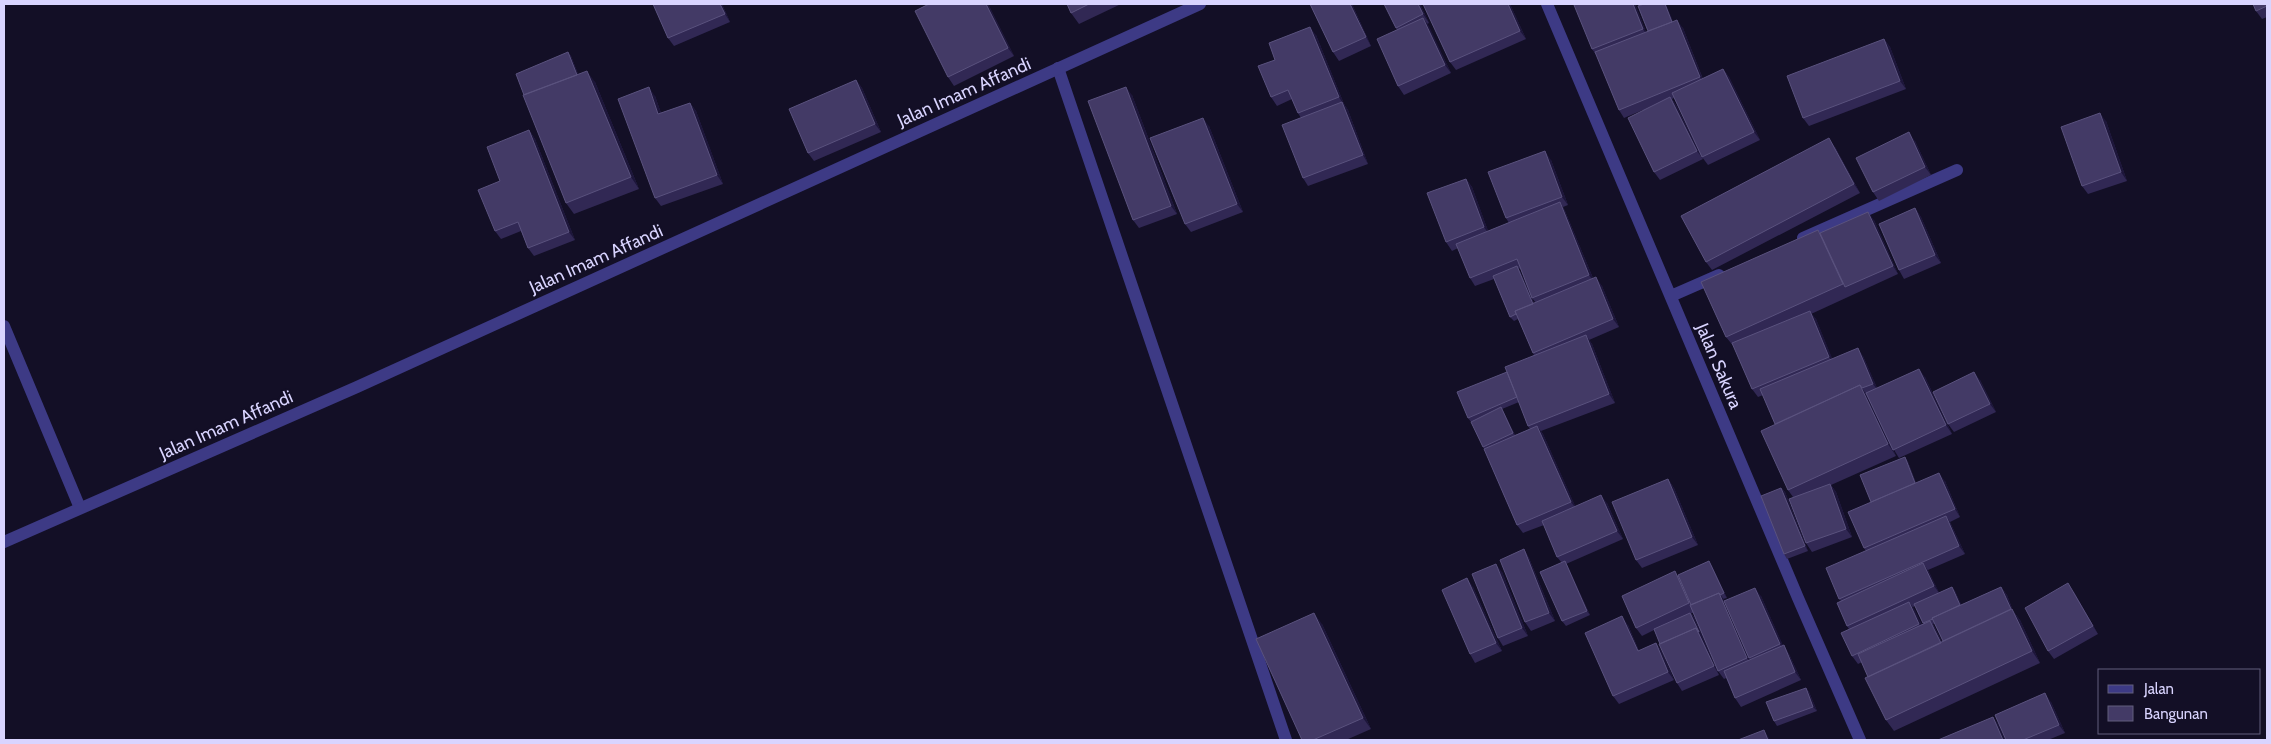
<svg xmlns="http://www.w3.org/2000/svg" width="2271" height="744" font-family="Cabin,sans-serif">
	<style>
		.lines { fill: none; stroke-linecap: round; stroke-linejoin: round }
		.minor { stroke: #3d3a85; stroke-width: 12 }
		.tertiary { stroke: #3d3a85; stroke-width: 12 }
		.wall { fill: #312854; fill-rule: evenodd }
		.shaded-wall { fill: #1d163a }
		.building { fill: #433a66; stroke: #5a527e }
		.labels { text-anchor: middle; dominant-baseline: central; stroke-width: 4; stroke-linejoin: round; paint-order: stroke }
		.street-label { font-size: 18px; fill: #d9d4ff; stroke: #130f26 }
	</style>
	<rect width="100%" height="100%" fill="#130f26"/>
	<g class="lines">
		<!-- minor -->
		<path class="minor" d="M1547,4L1798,598L1860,740
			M1058,68L1286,740
			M1803,238L1957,170
			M1671,296L1719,275
			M4,326L80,508"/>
		<!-- tertiary -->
		<path class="tertiary" d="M4,542L357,387L1200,4"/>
	</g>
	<!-- wall -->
	<path class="wall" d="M653,4H722L730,22L674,46L668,38Z
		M988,4L1014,56L954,86L948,77Z
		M1067,4H1121L1079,24L1071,13Z
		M1310,4H1352L1371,46L1339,61L1333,52Z
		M1384,4H1420L1429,23L1427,24L1451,73L1404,95L1398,86L1397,30Z
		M1423,4H1510L1526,39L1456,70L1450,62Z
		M1578,4H1635L1646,32L1673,21L1683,28L1703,79L1723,69L1729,77L1760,140L1708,165L1702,157L1674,98L1672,99L1676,105L1703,159L1660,180L1654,172L1643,110L1624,118L1619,110L1597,56L1592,49Z
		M2267,4V17L2262,19L2256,11Z
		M1316,35L1344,104L1348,110L1368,164L1308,186L1303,178L1301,118L1298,113L1292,99L1277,106L1271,97L1275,60Z
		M1884,39L1890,47L1906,89L1809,126L1803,118Z
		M568,52L571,56L578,74L595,82L639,189L574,214L566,203L524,95Z
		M856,80L862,88L881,132L814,161L808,153Z
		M1132,95L1177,214L1139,228L1133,220Z
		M655,96L661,113L690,103L696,111L723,184L661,206L655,198Z
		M2106,121L2127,181L2088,194L2082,186Z
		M1209,126L1243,212L1191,232L1185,224Z
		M529,130L535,139L575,240L534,256L528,248L521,231L501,239L495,231L500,181Z
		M1915,141L1931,175L1879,201L1873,192Z
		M1835,147L1860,193L1712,270L1706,262Z
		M1551,160L1568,205L1563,207L1565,211L1593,278L1602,286L1619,327L1589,340L1592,344L1615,403L1541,431L1543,434L1575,506L1607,503L1623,539L1566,564L1590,615L1566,626L1562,621V563L1557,557L1544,525L1523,533L1517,525L1484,449L1471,422L1468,418L1507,372L1534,355L1518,319L1514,321L1510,317L1494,279L1475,286L1470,278L1458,248L1452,251L1446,242L1466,179L1472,187L1488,231L1509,223L1506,218ZM1520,268L1532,298L1536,303H1534L1519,269ZM1519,402L1528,426L1530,429L1515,435L1502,409Z
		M1915,208L1921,217L1941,263L1904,279L1899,270Z
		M1874,220L1898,274L1811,314L1816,319L1832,359L1863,356L1877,388L1925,377L1952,434L1899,458L1891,445L1896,456L1831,485L1836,492L1852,537L1812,552L1806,543L1793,497L1788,490L1775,424L1763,395L1758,397L1752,389L1735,348L1726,337L1818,230L1820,233Z
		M1980,380L1996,412L1954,432L1948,424Z
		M1905,457L1908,462L1916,483L1945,481L1960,517L1950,522L1965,554L1928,570L1939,593L1952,587L1955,591L1961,605L2001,587L2007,595L2013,611L2020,620L2040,663L1894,731L1886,720L1862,662L1858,664L1852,656L1849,629L1847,626L1841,601L1839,599L1866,551L1864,548L1871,502ZM1915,606L1923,624L1922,625L1913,607ZM1935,623L1943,641L1942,642L1933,624Z
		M1668,479L1674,488L1698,545L1642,568L1636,560Z
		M1781,488L1785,492L1808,551L1787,559L1784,554Z
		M1524,549L1529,558L1555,621L1531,631L1525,622Z
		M1709,561L1712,566L1727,598L1723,599L1725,601L1761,596L1783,646L1789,654L1801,680L1741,707L1735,698L1726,678L1724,679L1718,671L1693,613H1691L1694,617L1719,675L1682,691L1677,683L1654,630L1642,636L1636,628L1678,575Z
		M1502,572L1528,636L1503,646L1498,638Z
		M1473,587L1502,651L1475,663L1470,654Z
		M2074,592L2098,634L2054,659L2048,651Z
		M1322,624L1371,729L1346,740H1302Z
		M1628,625L1639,651L1656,643L1662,652L1674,680L1619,704L1613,696Z
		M1806,688L1809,692L1817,711L1777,726L1774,721Z
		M2051,702L2065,733L2048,740H2006Z"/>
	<!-- shaded-wall -->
	<path class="shaded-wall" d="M720,4H722L730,22L725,14Z
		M986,4H988L1014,56L1008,48Z
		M1350,4H1352L1371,46L1366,37Z
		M1418,4H1420L1429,23L1423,14Z
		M1508,4H1510L1526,39L1520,31Z
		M1633,4H1635L1648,37L1643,29Z
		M1665,4H1666L1675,26L1672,22Z
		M1423,18L1429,26L1451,73L1445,65Z
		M1677,20L1683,28L1705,85L1700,77Z
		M1310,27L1316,35L1344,104L1348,110L1368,164L1363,155L1343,104L1339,97Z
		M1884,39L1890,47L1906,89L1900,81Z
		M568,52L571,56L581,81L578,77Z
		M1723,69L1729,77L1760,140L1754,132Z
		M587,71L595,82L639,189L631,177Z
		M856,80L862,88L881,132L875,124Z
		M649,87L655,96L664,122L658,114Z
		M1126,87L1132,95L1177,214L1171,206Z
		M1670,97L1676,105L1703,159L1697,151Z
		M690,103L696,111L723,184L717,175Z
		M2100,113L2106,121L2127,181L2121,172Z
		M1203,118L1209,126L1243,212L1237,204Z
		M529,130L535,139L575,240L569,232Z
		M1909,132L1915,141L1931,175L1925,167Z
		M1829,138L1835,147L1860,193L1854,184Z
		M1545,151L1551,160L1568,205L1562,197Z
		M1466,179L1472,187L1490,236L1484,227Z
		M1560,202L1565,211L1595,283L1589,275Z
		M1915,208L1921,217L1941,263L1935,255Z
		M1868,212L1874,220L1898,274L1893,266Z
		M1517,266L1520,271L1537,311L1534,307Z
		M1596,277L1602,286L1619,327L1613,319Z
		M1810,311L1816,319L1835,365L1829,357Z
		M1586,335L1592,344L1615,403L1609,394Z
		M1858,348L1863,356L1879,392L1873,384Z
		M1919,369L1925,377L1952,434L1946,425Z
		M1974,372L1980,380L1996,412L1990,404Z
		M1860,385L1868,397L1896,456L1888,444Z
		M1501,407L1504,412L1516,438L1513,433Z
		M1537,426L1543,434L1577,510L1571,502Z
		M1905,457L1908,462L1919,492L1916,487Z
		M1939,473L1945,481L1960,517L1955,509Z
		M1668,479L1674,488L1698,545L1692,537Z
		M1830,484L1836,492L1852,537L1846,529Z
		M1781,488L1785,492L1808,551L1805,546Z
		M1601,495L1607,503L1623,539L1617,531Z
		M1946,516L1951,524L1965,554L1959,546Z
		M1524,549L1529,558L1555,621L1549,613Z
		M1565,561L1568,566L1590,615L1587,611Z
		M1709,561L1712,566L1727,598L1724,593Z
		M1923,563L1929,572L1940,594L1934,586Z
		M1496,564L1502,572L1528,636L1522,628Z
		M1467,578L1473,587L1502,651L1496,643Z
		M2068,583L2074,592L2098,634L2093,626Z
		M1952,587L1955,591L1964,610L1960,606Z
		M2001,587L2007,595L2013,611L2020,620L2040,663L2032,651L2012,612Z
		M1755,588L1761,596L1786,652L1780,644Z
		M1719,593L1725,601L1753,666L1747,658Z
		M1909,602L1915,610L1925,632L1919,624Z
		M1314,613L1322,624L1371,729L1363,718Z
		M1690,613L1694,617L1719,675L1714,666Z
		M1622,616L1628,625L1643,660L1638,651Z
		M1930,621L1936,630L1947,653L1941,644Z
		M1656,643L1662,652L1674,680L1668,672Z
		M1784,645L1789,654L1801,680L1795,672Z
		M1806,688L1809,692L1817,711L1813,707Z
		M2045,693L2051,702L2065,733L2059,725Z
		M1993,717L1999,725L2006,740H2003Z
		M1764,730L1769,738L1770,740H1768Z"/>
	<!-- building -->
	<path class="building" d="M653,4H720L725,14L668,38Z
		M929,4H986L1008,48L948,77L915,11Z
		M1067,4H1089L1071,13Z
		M1310,4H1350L1366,37L1333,52Z
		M1384,4H1418L1423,14L1396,28Z
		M1423,4H1508L1520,31L1450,62Z
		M1578,4H1633L1643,29L1592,49L1574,5Z
		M1644,4H1665L1672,22L1648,31L1638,6Z
		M2253,4H2267V6L2256,11Z
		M1423,18L1445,65L1398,86L1377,39Z
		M1677,20L1700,77L1619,110L1595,52Z
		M1310,27L1339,97L1298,113L1288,90L1271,97L1258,66L1275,60L1269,43Z
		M1884,39L1900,81L1803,118L1787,76Z
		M568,52L577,75L524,95L516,74Z
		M1723,69L1754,132L1702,157L1672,93Z
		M587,71L631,177L566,203L523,95Z
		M856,80L875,124L808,153L789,109Z
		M649,87L658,114L690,103L717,175L655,198L618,99Z
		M1126,87L1171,206L1133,220L1088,101Z
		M1670,97L1697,151L1654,172L1628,118Z
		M1342,102L1363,155L1303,178L1282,125Z
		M2100,113L2121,172L2082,186L2061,127Z
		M1203,118L1237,204L1185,224L1150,138Z
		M529,130L569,232L528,248L518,222L495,231L478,190L500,181L487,147Z
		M1909,132L1925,167L1873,192L1856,158Z
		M1829,138L1854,184L1706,262L1681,216Z
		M1545,151L1562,197L1506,218L1488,172Z
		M1466,179L1484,227L1446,242L1427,193Z
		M1560,202L1589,275L1532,298L1517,259L1470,278L1456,244Z
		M1915,208L1935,255L1899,270L1879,224Z
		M1868,212L1893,266L1845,287L1820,233Z
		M1818,230L1843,284L1726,337L1701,282Z
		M1517,266L1533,304L1515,311L1516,314L1510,317L1493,276Z
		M1596,277L1613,319L1533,353L1515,311Z
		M1810,311L1829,357L1752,389L1732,343Z
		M1586,335L1609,394L1528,426L1505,367Z
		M1858,348L1873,384L1862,388L1860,385L1775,424L1760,389Z
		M1919,369L1946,425L1893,450L1866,393Z
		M1507,372L1517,397L1468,418L1457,392Z
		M1974,372L1990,404L1948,424L1933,392Z
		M1860,385L1888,444L1788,490L1761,431Z
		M1501,407L1513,433L1483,447L1471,422Z
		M1537,426L1571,502L1517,525L1484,449Z
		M1905,457L1915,483L1871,502L1860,475Z
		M1939,473L1955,509L1864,548L1848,512Z
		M1668,479L1692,537L1636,560L1612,502Z
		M1830,484L1846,529L1806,543L1789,499Z
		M1781,488L1805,546L1784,554L1761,496Z
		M1601,495L1617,531L1557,557L1542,521Z
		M1946,516L1959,546L1839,599L1826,568Z
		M1524,549L1549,613L1525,622L1500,560Z
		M1565,561L1587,611L1562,621L1540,572Z
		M1709,561L1724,593L1720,595L1719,593L1691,605L1678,575Z
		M1923,563L1934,586L1847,626L1837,603Z
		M1496,564L1522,628L1498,638L1472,574Z
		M1675,571L1689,603L1636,628L1622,596Z
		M1467,578L1496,643L1470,654L1442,590Z
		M2068,583L2093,626L2048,651L2025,608Z
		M1952,587L1960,605L1932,618L1933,619L1923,623L1914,604Z
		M2001,587L2011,609L1943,641L1932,618Z
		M1755,588L1780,644L1749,658L1724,601Z
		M1719,593L1747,658L1718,671L1690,605Z
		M1909,602L1919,624L1852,656L1841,633Z
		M2012,609L2032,651L1886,720L1865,678Z
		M1314,613L1363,718L1313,740H1302L1256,639Z
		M1690,613L1699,632L1696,628L1660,644L1654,629Z
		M1622,616L1638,651L1656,643L1668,672L1613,696L1585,633Z
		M1930,621L1941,643L1868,677L1858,654Z
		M1696,628L1714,666L1677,683L1659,644Z
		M1784,645L1795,672L1735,698L1724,671Z
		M1806,688L1813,707L1774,721L1766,702Z
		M2045,693L2059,725L2023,740H2006L1995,715Z
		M1993,717L2003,740H1938Z
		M1764,730L1768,740H1738Z"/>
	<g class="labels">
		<!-- street labels -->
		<g class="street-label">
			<text transform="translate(964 92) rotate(-24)">Jalan Imam Affandi</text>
			<text transform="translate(596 259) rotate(-24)">Jalan Imam Affandi</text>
			<text transform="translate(1719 366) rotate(67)">Jalan Sakura</text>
			<text transform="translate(226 425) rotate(-24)">Jalan Imam Affandi</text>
		</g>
	</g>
	<!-- border -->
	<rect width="2271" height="744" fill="none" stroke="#d9d4ff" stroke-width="10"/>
	<!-- legend -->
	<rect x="2098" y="669" width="162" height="65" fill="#130f26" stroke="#625e7d"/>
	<rect x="2108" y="685" width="25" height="8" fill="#3d3a85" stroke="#625e7d"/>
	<text x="2144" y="694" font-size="15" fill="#d9d4ff">Jalan</text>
	<rect x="2108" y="706" width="25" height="15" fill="#433a66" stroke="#625e7d"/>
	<text x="2144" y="719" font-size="15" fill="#d9d4ff">Bangunan</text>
</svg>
